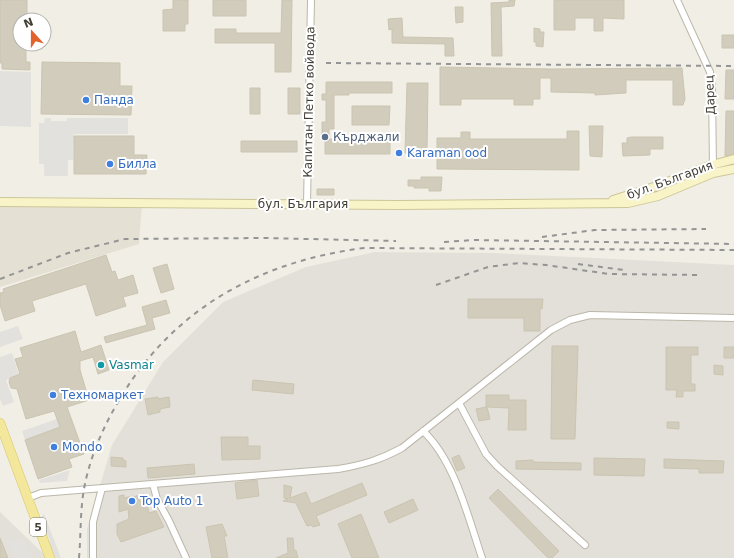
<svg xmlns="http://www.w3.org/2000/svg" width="734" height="558" font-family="'DejaVu Sans',sans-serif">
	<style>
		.residential { fill: #e4e1d4 }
		.industrial { fill: #e3e0da }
		.parking { fill: #e2e1dd }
		.building { fill: #d1ccbc; stroke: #cbc4b0 }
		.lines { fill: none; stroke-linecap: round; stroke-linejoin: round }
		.street-casing { stroke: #bbb7a9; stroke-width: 8 }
		.secondary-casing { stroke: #ccc699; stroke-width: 10 }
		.primary-casing { stroke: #d6c66e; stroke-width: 10 }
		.street { stroke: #fff; stroke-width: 6 }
		.secondary { stroke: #f8f4c8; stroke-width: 8 }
		.primary { stroke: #f3e79c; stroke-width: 9 }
		.rail { stroke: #949494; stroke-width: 2; stroke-dasharray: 5 5; stroke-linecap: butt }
		.shop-dot { fill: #3f7fe0; stroke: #fff; stroke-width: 1.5 }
		.service-dot { fill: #5c6f8a; stroke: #fff; stroke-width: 1.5 }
		.culture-dot { fill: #0f9aa8; stroke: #fff; stroke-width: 1.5 }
		.labels { text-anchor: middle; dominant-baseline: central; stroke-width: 4; stroke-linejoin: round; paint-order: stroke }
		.shield { fill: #fff; stroke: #7b7972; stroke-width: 1 }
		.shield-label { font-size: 11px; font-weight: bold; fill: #423f36 }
		.street-label { font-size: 12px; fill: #423f36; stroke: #fff }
		.shop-label { font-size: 12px; fill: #366cbe; stroke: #fff; text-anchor: start }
		.service-label { font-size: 12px; fill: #4e5e75; stroke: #fff; text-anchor: start }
		.culture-label { font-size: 12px; fill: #0d838f; stroke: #fff; text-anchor: start }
	</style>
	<rect width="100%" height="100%" fill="#f1efe5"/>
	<!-- residential -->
	<path class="residential" d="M0,204H142L139,244L0,287Z"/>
	<!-- industrial -->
	<path class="industrial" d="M375,252L494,253L734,265V558H87V529L112,445L163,362L223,302L306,267Z
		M0,512L48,558H0Z"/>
	<!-- parking -->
	<path class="parking" d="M0,71L31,72V127L0,126Z
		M45,118H51V121H67V118H128V134H74L73,160H68V176H44V164H39V123H44Z
		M18,326L23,339L0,347V332Z
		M12,353L19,375L6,380L14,402L3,406L0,399V357Z
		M57,419L60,427L25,440L22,431Z
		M70,470L67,481L40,483L39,480Z
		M44,514L61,558H52L46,548L50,541L48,536L41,533L37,522Z
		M22,538L32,558H16L8,542Z"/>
	<!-- building -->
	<path class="building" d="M0,0H27V20H20V44H26V62H30V70L2,69V63H0Z
		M173,0H188V24H185V31H163V10L173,9Z
		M213,0H246V16H213Z
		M282,0H292L291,72H275V43H215V29H236V33H281Z
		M509,0H515L514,6L501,7L502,56H492L491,3L509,2Z
		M554,0H624V19L603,18V31H594V18H575V30H554Z
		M455,7H463V22L456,23Z
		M402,18L403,37L453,38L454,56H445V44L392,43V29L389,30L388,19Z
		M534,28L540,29V32H544L543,47L536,46V42H534Z
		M722,35H734V48H722Z
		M42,62L120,63V86H132L131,115L41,114Z
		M440,67L552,69L682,68L685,99L683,105H673V80H626V93L595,95V93L551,92V78H540V99H533V105H514V99H461V105H440Z
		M726,70H734V99H725Z
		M326,82H392V93H349V95H334V129H329V139H351V136H375V140H390V154H325V139H322V122H326V100H322V94H326Z
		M407,83H428L427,153H405Z
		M250,88H260V114H250Z
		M288,88H300V114H288Z
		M352,106H390L389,125H352Z
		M726,111H734V154L725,156Z
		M589,126H603L602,157L590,156Z
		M567,131H579V170L437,169V138H461V132H470V139H567Z
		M74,136H134V155H147L146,174H74Z
		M631,137H663V149H650V155L623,156L622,143H627V138Z
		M241,141H297V152H241Z
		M421,177H442L441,191H429V188H414V186H408V180H421Z
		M317,189H334V195H317Z
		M106,255L112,272L115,271L118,280L133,275L138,293L123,297L126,306L96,316L86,284L32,301L35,311L5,321L0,305V293L4,292L3,289Z
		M167,264L174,289L161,293L153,268Z
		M468,299H543L542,309H540V331H524V318H468Z
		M166,300L170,313L152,318L155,329L106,343L104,337L147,325L142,307Z
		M75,331L81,352L101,345L109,370L98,374L93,357L80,361V370L89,400L67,407L84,454L69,459L72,467L38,479L25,440L60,427L54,411L26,419L17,389L11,388L9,382L10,378L20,374L15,359L23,357L20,348Z
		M552,346H578L575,439H551Z
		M666,347H698V355H691V384H695V391H683V397H676L677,390H666Z
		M724,347H734V358H724Z
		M714,365L723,366V375L714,374Z
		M253,380L294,384L293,394L252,390Z
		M486,395H509V400H526V430H508L509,408L487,407L490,419L479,421L476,409L486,407Z
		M158,397V399L169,397L170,407L160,409V412L148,415L145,399Z
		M667,422H679V429L667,428Z
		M221,437H248V446H260V459L222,460Z
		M459,455L465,468L457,471L452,458Z
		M111,457L123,458V460L126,461V467L111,466Z
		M594,458L645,459L644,476L594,475Z
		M664,459L724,461L723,473H699V469L664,468Z
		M533,460V462L581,463V470L516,469V461Z
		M194,464L195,474L148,478L147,468Z
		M257,480L259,496L237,499L235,483Z
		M362,483L367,495L316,516L320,525L313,527L311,525L307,526L296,503L283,501L288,499L284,498V485L292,487L290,498L306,492L311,504Z
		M498,489L559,551L552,558H548L489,498Z
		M144,494L149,513L156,511L164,527L121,542L117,534V524L129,519L128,509L119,512V496L124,495V498L133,496V497Z
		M413,499L418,510L389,523L384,512Z
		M361,514L379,558H352L338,524Z
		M222,524L227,536H224L228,558H212L206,527Z
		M0,538L8,558H0Z
		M287,538H293L294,551L296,550L298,558H276L288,553Z"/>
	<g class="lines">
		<defs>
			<path id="street" d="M677,0L710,72L712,88L713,169
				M307,204L311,0
				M459,403L486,454L497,466L585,545
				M423,431C455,461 468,517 482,558
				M153,484L157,499L169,521L186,558
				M28,498L41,493L338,469C362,465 380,460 402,448L551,330L570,320L590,315L734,318
				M93,558V522L102,488"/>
			<path id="secondary" d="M613,200L654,187L712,165L734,159
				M0,202L399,205L628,203L658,196L713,173L734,169"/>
			<path id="primary" d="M0,423L50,558"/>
		</defs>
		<!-- street casing -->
		<use href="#street" class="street-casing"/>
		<!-- secondary casing -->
		<use href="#secondary" class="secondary-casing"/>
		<!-- primary casing -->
		<use href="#primary" class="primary-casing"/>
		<!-- street -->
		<use href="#street" class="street"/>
		<!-- secondary -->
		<use href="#secondary" class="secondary"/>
		<!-- primary -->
		<use href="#primary" class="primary"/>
		<!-- rail -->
		<path class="rail" d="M326,63L734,66
			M542,237L595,230L706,229
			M444,242L474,240L734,244
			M578,264L624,270
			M0,279L68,253L125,239L265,238L396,241
			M436,285L488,267L519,263L546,265L609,274L701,275
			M79,558C81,535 80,511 84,489C90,456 104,425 121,397C175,307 262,261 364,248L734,250"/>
	</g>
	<!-- markers -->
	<g class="shop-dot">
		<circle cx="86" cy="100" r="4"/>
		<circle cx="399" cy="153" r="4"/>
		<circle cx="110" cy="164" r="4"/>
		<circle cx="53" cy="395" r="4"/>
		<circle cx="54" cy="447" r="4"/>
		<circle cx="132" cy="501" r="4"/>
	</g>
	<circle class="service-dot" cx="325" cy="137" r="4"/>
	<circle class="culture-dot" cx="101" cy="365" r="4"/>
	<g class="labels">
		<!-- shield labels -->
		<rect class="shield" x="30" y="518" width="16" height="18" rx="3"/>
		<g class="shield-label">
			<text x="38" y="527">5</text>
		</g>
		<!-- street labels -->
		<g class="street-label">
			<text transform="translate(710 95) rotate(-93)">Дарец</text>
			<text transform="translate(309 102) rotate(-89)">Капитан Петко войвода</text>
			<text transform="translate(670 180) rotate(-20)">бул. България</text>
			<text x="303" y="204">бул. България</text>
		</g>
		<!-- shop labels -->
		<g class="shop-label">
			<text x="94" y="100">Панда</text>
			<text x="407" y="153">Karaman ood</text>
			<text x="118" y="164">Билла</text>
			<text x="61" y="395">Техномаркет</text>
			<text x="62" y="447">Mondo</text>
			<text x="140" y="501">Top Auto 1</text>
		</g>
		<!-- service labels -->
		<g class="service-label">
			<text x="333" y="137">Кърджали</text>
		</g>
		<!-- culture labels -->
		<g class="culture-label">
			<text x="109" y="365">Vasmar</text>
		</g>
	</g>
	<!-- north arrow -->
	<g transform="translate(32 32) rotate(339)"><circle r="19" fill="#ffffff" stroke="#b3b2af"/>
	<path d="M0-3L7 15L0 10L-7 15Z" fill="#e3612a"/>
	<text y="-6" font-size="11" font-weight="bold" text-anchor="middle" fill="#423f36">N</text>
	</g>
</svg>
